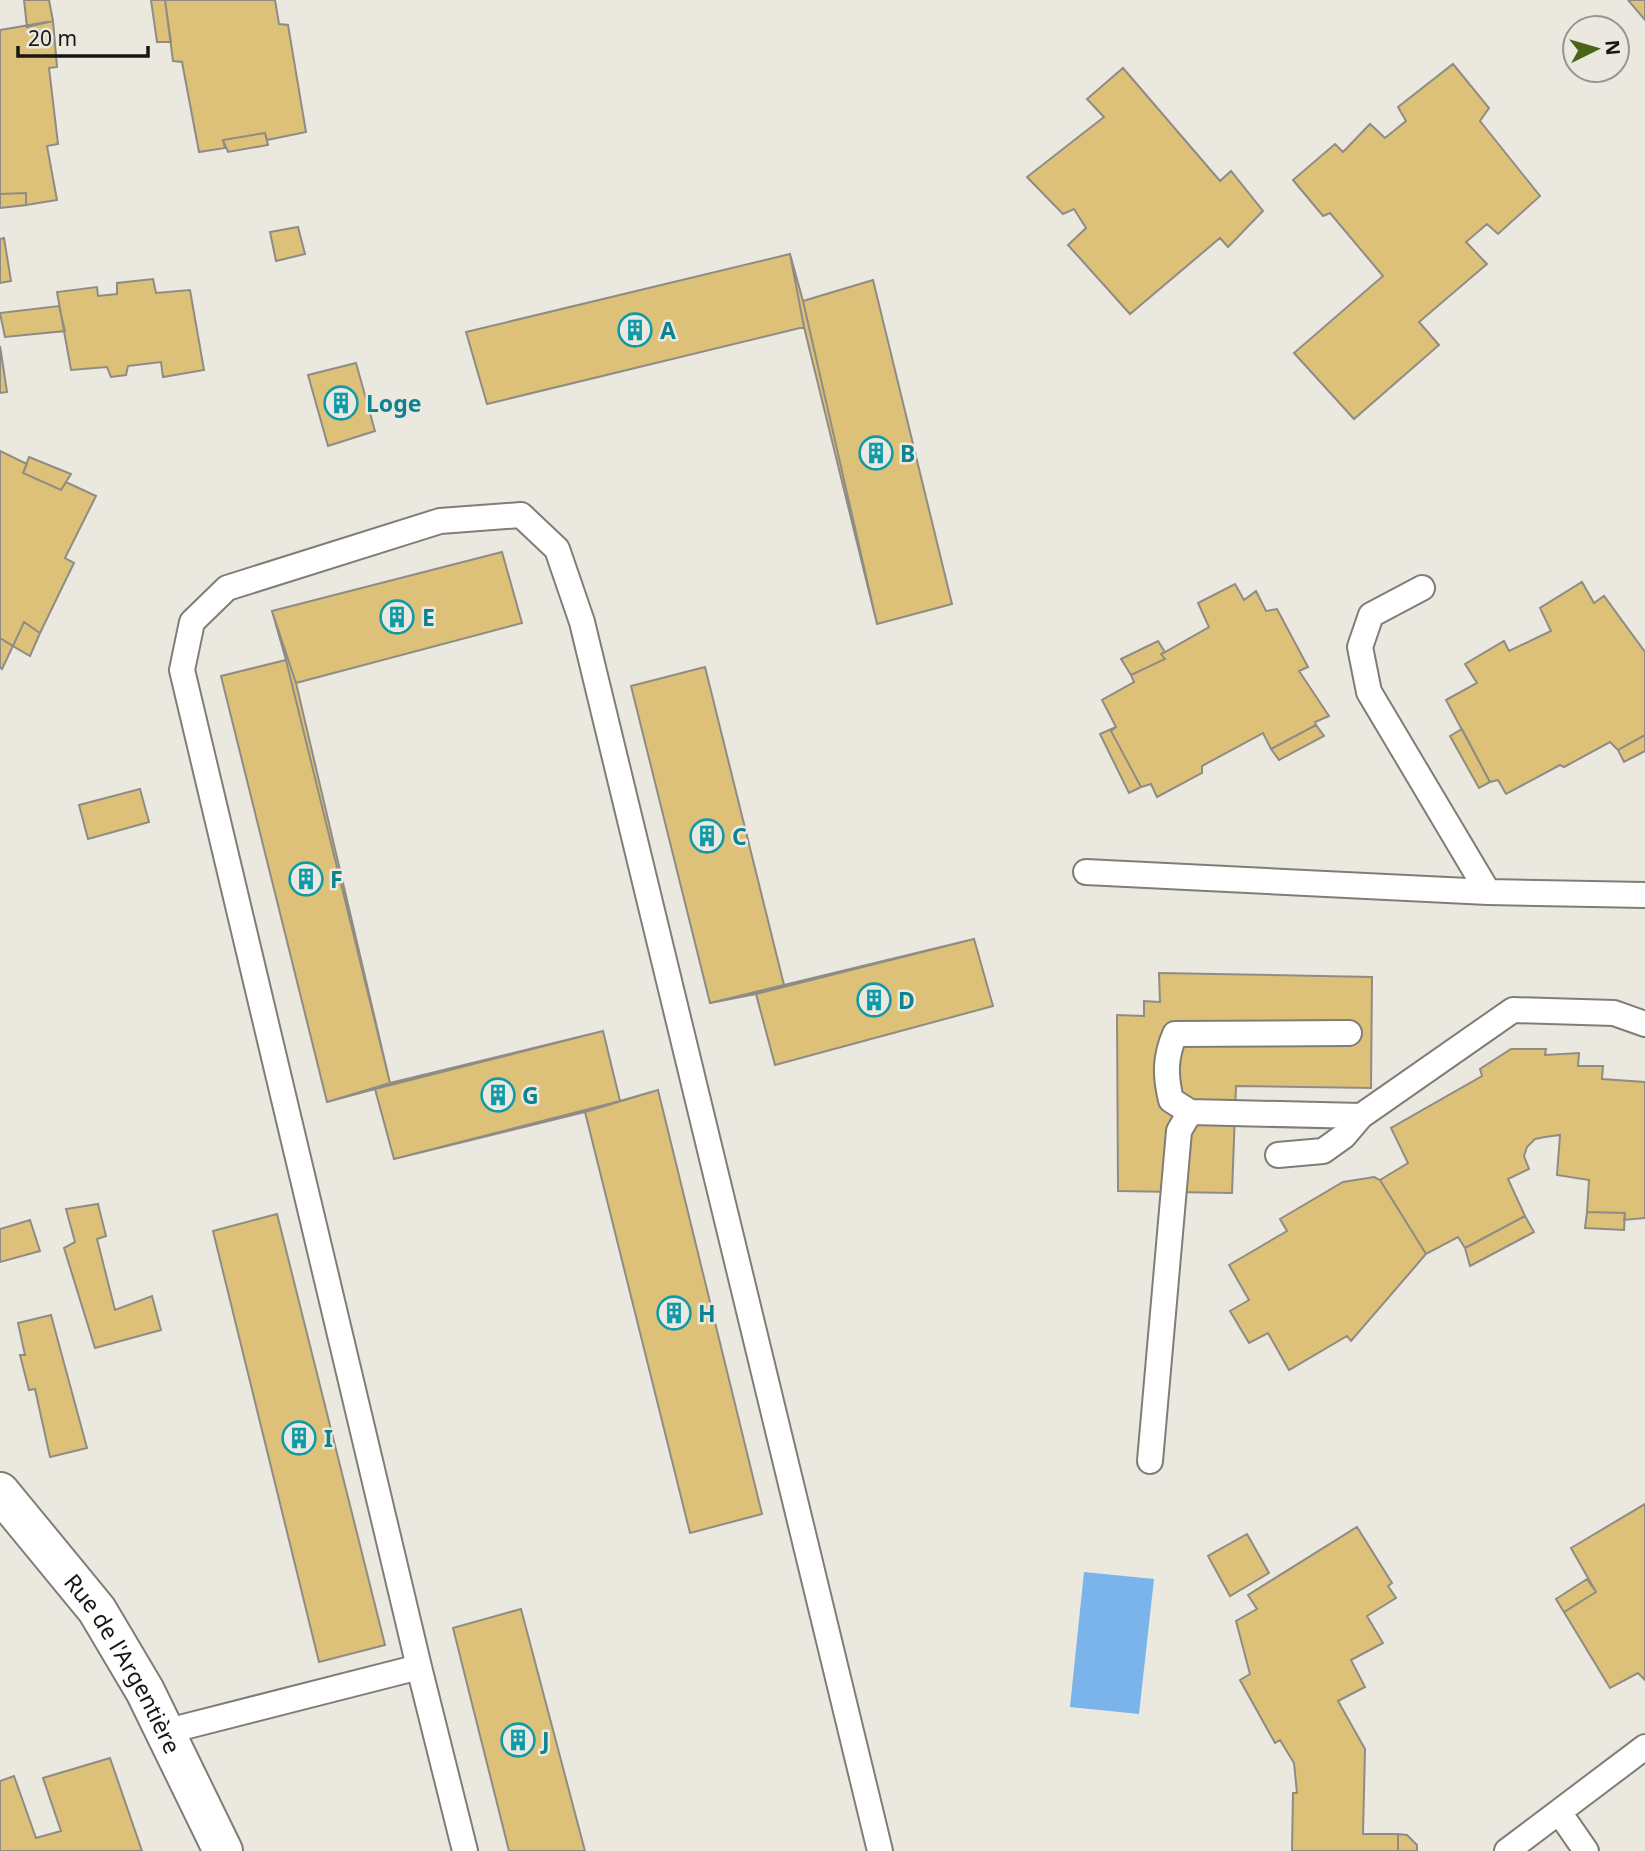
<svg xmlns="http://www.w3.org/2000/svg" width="1645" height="1851" font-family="'Noto Sans',sans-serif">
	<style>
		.water { fill: #7ab4ea }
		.building { fill: #ddc178; stroke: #8f8c85; stroke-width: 2 }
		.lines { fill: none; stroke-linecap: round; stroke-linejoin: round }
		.service-casing { stroke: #807d76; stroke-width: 28 }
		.minor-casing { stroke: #807d76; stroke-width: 42 }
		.service { stroke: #fff; stroke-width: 24 }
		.minor { stroke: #fff; stroke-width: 38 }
		.labels { text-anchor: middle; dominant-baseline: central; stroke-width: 5; stroke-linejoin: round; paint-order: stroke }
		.culture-label { font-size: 23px; font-weight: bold; fill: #0d838f; stroke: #ebe8e0; text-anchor: start }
		.street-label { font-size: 23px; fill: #181714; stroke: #ebe8e0 }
	</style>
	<rect width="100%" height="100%" fill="#ebe8e0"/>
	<!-- water -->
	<path class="water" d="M1084,1572L1154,1579L1139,1714L1070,1707Z"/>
	<!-- building -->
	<path class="building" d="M24,0H49L53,21L27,27Z
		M151,0H165L171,42H157Z
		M165,0H275L279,24L288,25L306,132L267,140L265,133L223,140L225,148L199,152L182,62L173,61Z
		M1628,0H1645V20Z
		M53,21L57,67L49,68L58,144L47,146L57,200L26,205V193L0,194V30Z
		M1453,64L1489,108L1480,121L1540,196L1498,234L1487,224L1466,242L1487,264L1419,322L1439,345L1354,419L1294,353L1383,276L1330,213L1323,216L1293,180L1335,144L1343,152L1370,124L1385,138L1406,121L1398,107Z
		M1123,68L1220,181L1231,171L1263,211L1228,247L1220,238L1130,314L1068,245L1086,228L1074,209L1063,214L1027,177L1104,117L1087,99Z
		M265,133L268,145L228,152L223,140Z
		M26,193V205L0,208V194Z
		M298,227L305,254L276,261L270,232Z
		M4,238L11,281L0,283V239Z
		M790,254L803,301L873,280L952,604L877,624L804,327L487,404L466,332Z
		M790,254L804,327L487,404L466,332Z
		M153,279L156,293L190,290L204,370L163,377L161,362L128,366L126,375L111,377L107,367L71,370L57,292L97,287L98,296L117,294V283Z
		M873,280L952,604L877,624L803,301Z
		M59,306L65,331L5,337L0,313Z
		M0,346L7,392L0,393Z
		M356,363L375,431L328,446L308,375Z
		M0,451L27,464L23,473L61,490L66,482L96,496L65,558L74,563L40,633L24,622L13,646L0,638Z
		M29,457L71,474L61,490L23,473Z
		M502,552L522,623L296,683L390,1083L603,1031L620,1101L658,1090L762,1514L690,1533L585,1112L394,1159L375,1089L327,1102L221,676L286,660L272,611Z
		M502,552L522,623L296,683L272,611Z
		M1582,582L1594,603L1604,596L1645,652V735L1618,750L1610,742L1564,767L1560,765L1506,794L1498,780L1490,782L1446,700L1477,683L1465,664L1504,641L1509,651L1551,631L1540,608Z
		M1235,584L1244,600L1256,591L1266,611L1277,609L1308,667L1299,671L1329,716L1315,722L1316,725L1271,749L1263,733L1202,766V773L1157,797L1151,784L1141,787L1111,731L1116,727L1102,700L1134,682L1131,675L1165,659L1161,654L1165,652L1209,627L1198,603Z
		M24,622L40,633L30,656L13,646Z
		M0,638L13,646L2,669L0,667Z
		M1158,641L1165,652L1161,654L1165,659L1131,675L1121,659Z
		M286,660L390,1083L327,1102L221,676Z
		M705,667L784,985L974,939L993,1006L775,1065L756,994L710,1003L631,686Z
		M705,667L784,985L710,1003L631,686Z
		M1316,725L1324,736L1279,760L1271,749Z
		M1116,727L1111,731L1141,787L1129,793L1100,734Z
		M1462,729L1490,782L1479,788L1450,736Z
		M1645,735V751L1624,762L1618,750Z
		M140,789L149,822L88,839L79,805Z
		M974,939L993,1006L775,1065L756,994Z
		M1159,973L1372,977L1371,1088L1236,1086L1232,1193L1118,1191L1117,1015L1144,1016V1001L1160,1002Z
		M603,1031L620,1101L394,1159L375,1089Z
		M1511,1049H1546L1545,1055L1579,1053L1578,1066H1603L1602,1079L1645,1082V1218L1624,1220L1625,1213L1587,1212L1589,1180L1557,1175L1560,1135L1545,1137L1535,1139L1527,1147L1524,1156L1529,1169L1508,1179L1525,1216L1465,1248L1458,1237L1426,1254L1380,1180L1408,1163L1391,1128L1482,1076L1480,1069Z
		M658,1090L762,1514L690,1533L585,1112Z
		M1374,1177L1380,1180L1426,1254L1351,1341L1347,1336L1289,1370L1268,1333L1249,1343L1230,1311L1249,1300L1229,1265L1287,1231L1280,1219L1343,1182Z
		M98,1204L106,1236L97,1239L115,1310L152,1296L161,1330L95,1348L64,1248L75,1242L66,1209Z
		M1587,1212L1625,1213L1624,1230L1585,1228Z
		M277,1214L385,1645L319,1662L213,1231Z
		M1525,1216L1534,1232L1470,1266L1465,1248Z
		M30,1220L40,1251L0,1262V1229Z
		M51,1315L87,1448L50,1457L35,1389L29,1390L20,1355H25L18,1323Z
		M1645,1504V1680L1638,1673L1610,1688L1564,1612L1596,1592L1571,1548Z
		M1357,1527L1392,1583L1388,1586L1396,1598L1367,1616L1383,1643L1351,1660L1365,1687L1338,1701L1365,1749L1363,1834H1398V1851H1292L1293,1793H1297L1294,1763L1280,1740L1275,1743L1240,1680L1250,1674L1236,1621L1257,1609L1248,1595Z
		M1247,1534L1269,1573L1230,1596L1208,1556Z
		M1587,1579L1596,1592L1564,1612L1556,1599Z
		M521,1609L585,1851H509L453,1628Z
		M521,1609L585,1851H509L453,1628Z
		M110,1758L142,1851H0V1781L14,1776L36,1838L61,1831L43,1778Z
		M1398,1834L1407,1835L1417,1845V1851H1398Z"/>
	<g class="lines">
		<defs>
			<path id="service" d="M1422,588L1371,615L1360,647L1369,692L1488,892
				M1086,872L1488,892L1645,895
				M1349,1033L1175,1034C1165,1057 1165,1075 1171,1100L1190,1112L1361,1116L1513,1010L1614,1013L1645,1024
				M1278,1155L1323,1151L1344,1136L1361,1116
				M1150,1461L1179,1131L1190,1112
				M164,1732L419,1667
				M1559,1812L1586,1851
				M465,1851L419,1667L182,670L192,622L227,588L440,521L521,515L557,549L582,622L880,1851
				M1507,1851L1645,1747"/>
			<g id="minor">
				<path id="s1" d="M0,1492L97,1610L145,1691L223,1851"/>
			</g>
		</defs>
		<!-- service casing -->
		<use href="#service" class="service-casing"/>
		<!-- minor casing -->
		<use href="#minor" class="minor-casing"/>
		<!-- service -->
		<use href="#service" class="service"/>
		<!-- minor -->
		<use href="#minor" class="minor"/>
	</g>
	<!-- icons -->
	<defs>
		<symbol id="building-ring" viewBox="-11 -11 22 22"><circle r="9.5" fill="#ebe8e0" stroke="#0f9aa8" stroke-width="1.5"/><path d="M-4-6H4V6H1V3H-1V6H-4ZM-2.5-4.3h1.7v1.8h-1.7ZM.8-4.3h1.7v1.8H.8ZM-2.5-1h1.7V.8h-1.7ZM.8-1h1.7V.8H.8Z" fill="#0f9aa8"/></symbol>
	</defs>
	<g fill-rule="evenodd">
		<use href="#building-ring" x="616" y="311" width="38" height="38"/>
		<use href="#building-ring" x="322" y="384" width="38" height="38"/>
		<use href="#building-ring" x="857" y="434" width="38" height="38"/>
		<use href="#building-ring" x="378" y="598" width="38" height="38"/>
		<use href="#building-ring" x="688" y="817" width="38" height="38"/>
		<use href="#building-ring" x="287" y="860" width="38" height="38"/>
		<use href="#building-ring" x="855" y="981" width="38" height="38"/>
		<use href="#building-ring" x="479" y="1076" width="38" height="38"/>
		<use href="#building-ring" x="655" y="1294" width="38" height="38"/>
		<use href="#building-ring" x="280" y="1419" width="38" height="38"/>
		<use href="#building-ring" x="499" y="1721" width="38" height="38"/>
	</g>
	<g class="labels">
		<!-- culture labels -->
		<g class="culture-label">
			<text x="660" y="330">A</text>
			<text x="366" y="403">Loge</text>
			<text x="900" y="453">B</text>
			<text x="422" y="617">E</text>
			<text x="732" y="836">C</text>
			<text x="330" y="879">F</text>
			<text x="898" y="1000">D</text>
			<text x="522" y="1095">G</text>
			<text x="698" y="1313">H</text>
			<text x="324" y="1438">I</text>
			<text x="542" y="1740">J</text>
		</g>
		<!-- street labels -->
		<g class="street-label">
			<text stroke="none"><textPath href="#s1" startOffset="212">Rue de l'Argentière</textPath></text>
		</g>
	</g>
	<!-- north arrow -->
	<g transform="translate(1596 49) rotate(85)"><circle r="33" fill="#ebe8e0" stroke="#97948e" stroke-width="2"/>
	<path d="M0-5L12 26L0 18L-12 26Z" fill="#4a6517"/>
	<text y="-10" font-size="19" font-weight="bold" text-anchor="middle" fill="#181714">N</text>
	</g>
	<!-- scale -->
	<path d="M18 46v10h130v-10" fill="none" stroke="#181714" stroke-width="3.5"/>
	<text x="28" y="46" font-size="21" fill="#181714" stroke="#ebe8e0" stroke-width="5" paint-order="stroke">20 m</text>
</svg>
